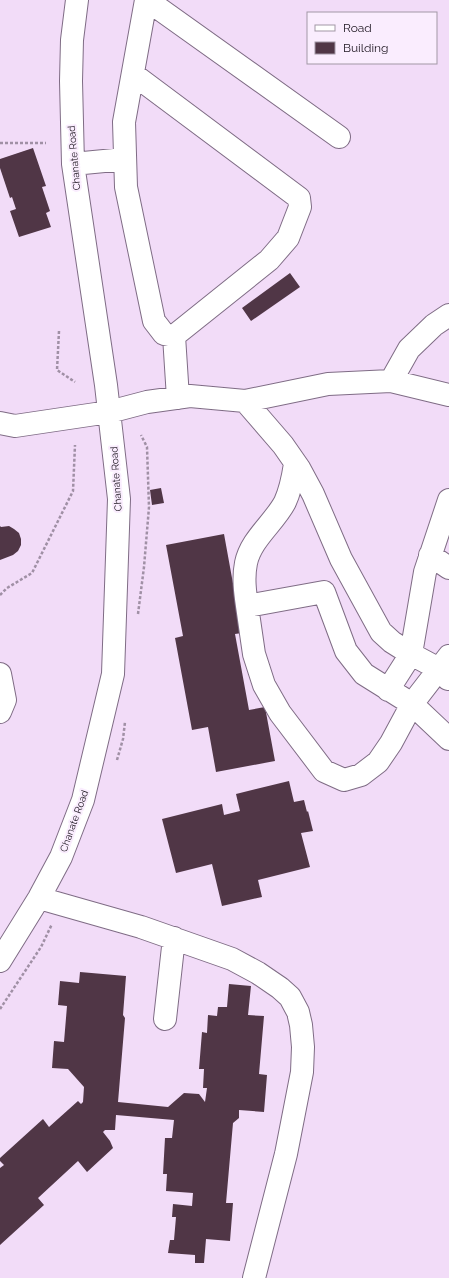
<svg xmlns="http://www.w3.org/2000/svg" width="449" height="1278" font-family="Raleway,sans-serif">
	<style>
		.building { fill: #503646 }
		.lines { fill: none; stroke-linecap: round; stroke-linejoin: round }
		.minor-casing { stroke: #7f6c85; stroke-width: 24 }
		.path { stroke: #a090a5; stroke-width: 2.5; stroke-dasharray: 3 2; stroke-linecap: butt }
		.minor { stroke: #fff; stroke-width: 22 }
		.labels { text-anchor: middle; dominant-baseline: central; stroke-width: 4; stroke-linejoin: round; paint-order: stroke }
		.street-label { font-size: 10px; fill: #1d1620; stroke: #faedfe }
	</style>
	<rect width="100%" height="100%" fill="#f2dcf8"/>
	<!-- building -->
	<path class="building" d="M33,148L46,186L42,187L50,211L46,213L51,227L19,237L10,211L16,209L12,197L10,198L0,168V159Z
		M290,273L300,287L251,321L242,308Z
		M161,488L164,503L152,505L150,490Z
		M0,526L1,527L9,526L14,529L19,533L21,539V545L18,551L13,555L0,560Z
		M224,534L242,633L235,634L249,710L265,707L275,761L216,772L208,727L192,730L175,638L183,636L166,545Z
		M289,781L294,802L304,800L307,812L308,811L313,831L301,833L310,867L258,880L262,897L222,906L212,864L176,873L162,819L222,804L224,815L240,811L236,794Z
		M80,972L126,976L123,1015L125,1018L118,1102L168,1107L184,1093L199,1094L205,1102L207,1088H203L204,1069H199L202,1032L207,1033L208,1015L217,1016L218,1007H227L229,984L251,986L248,1015L264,1016L259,1074L267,1075L264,1112L239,1110V1118L233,1123L226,1203H233L230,1241L206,1239L204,1263H195V1255L168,1253L170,1240H174L176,1217H172L173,1204L192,1206L193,1193L166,1191L167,1174H163L165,1138H172L174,1120L116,1115L115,1130H105L103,1132L110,1141L113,1148L87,1172L78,1161L38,1198L44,1205L0,1245V1168L4,1165L0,1161V1158L43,1119L49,1127L78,1101L81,1104L83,1102L84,1087L68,1069L52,1068L54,1041L64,1042L67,1006L58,1005L60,981L79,983Z"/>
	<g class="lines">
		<defs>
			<path id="minor" d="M147,0L339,137
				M133,74L299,198L300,207L288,238L269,260L174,336L164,334L154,321L126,187L124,122L146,0
				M73,164L125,159
				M174,336L178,398
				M391,381L409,349L434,325L449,315
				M0,423L15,426L109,412L147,402L190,396L245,401
				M430,555L449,568
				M247,606C245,592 243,578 246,563C251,539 274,523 285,502C291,489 293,477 295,464
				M449,656L412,704L391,743L378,762L361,775L344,780L324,771L280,713L264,685L254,654L247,606L324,592L346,651L364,674L412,704L449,739
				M0,674L5,700L0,712
				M448,679L439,669L411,654L392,642L381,632L341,559L313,494L299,468L283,445L245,401L328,384L391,381L449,395
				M388,690L411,654L425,572L449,500
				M39,898L141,927L232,959L258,973L280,988L290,997L298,1012L301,1025L303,1047L302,1072L286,1154L254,1278
				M0,961L39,898L61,857L83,800L113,674L119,499L106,385L73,164L71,81L72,40L77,0
				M165,1019L174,938"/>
		</defs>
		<!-- minor casing -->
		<use href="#minor" class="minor-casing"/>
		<!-- path -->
		<path class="path" d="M0,143H46
			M59,331L57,370L75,382
			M0,595L7,588L32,573L73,491L75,445
			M138,614L144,567L149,507L147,447L141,435
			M117,760L123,739L125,722
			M0,1009L41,947L52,924"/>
		<!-- minor -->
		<use href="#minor" class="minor"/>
	</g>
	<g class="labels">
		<!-- street labels -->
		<g class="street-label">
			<text transform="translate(74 158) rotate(-95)">Chanate Road</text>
			<text transform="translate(116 479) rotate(-94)">Chanate Road</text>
			<text transform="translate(74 821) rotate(-70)">Chanate Road</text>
		</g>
	</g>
	<!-- legend -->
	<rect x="307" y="12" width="130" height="52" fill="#faedfe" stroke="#a297a5"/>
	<rect x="315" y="25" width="20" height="6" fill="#ffffff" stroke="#a297a5"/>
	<text x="343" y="32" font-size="12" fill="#1d1620">Road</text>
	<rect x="315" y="42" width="20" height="12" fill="#503646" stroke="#a297a5"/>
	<text x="343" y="52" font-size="12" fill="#1d1620">Building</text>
</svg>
